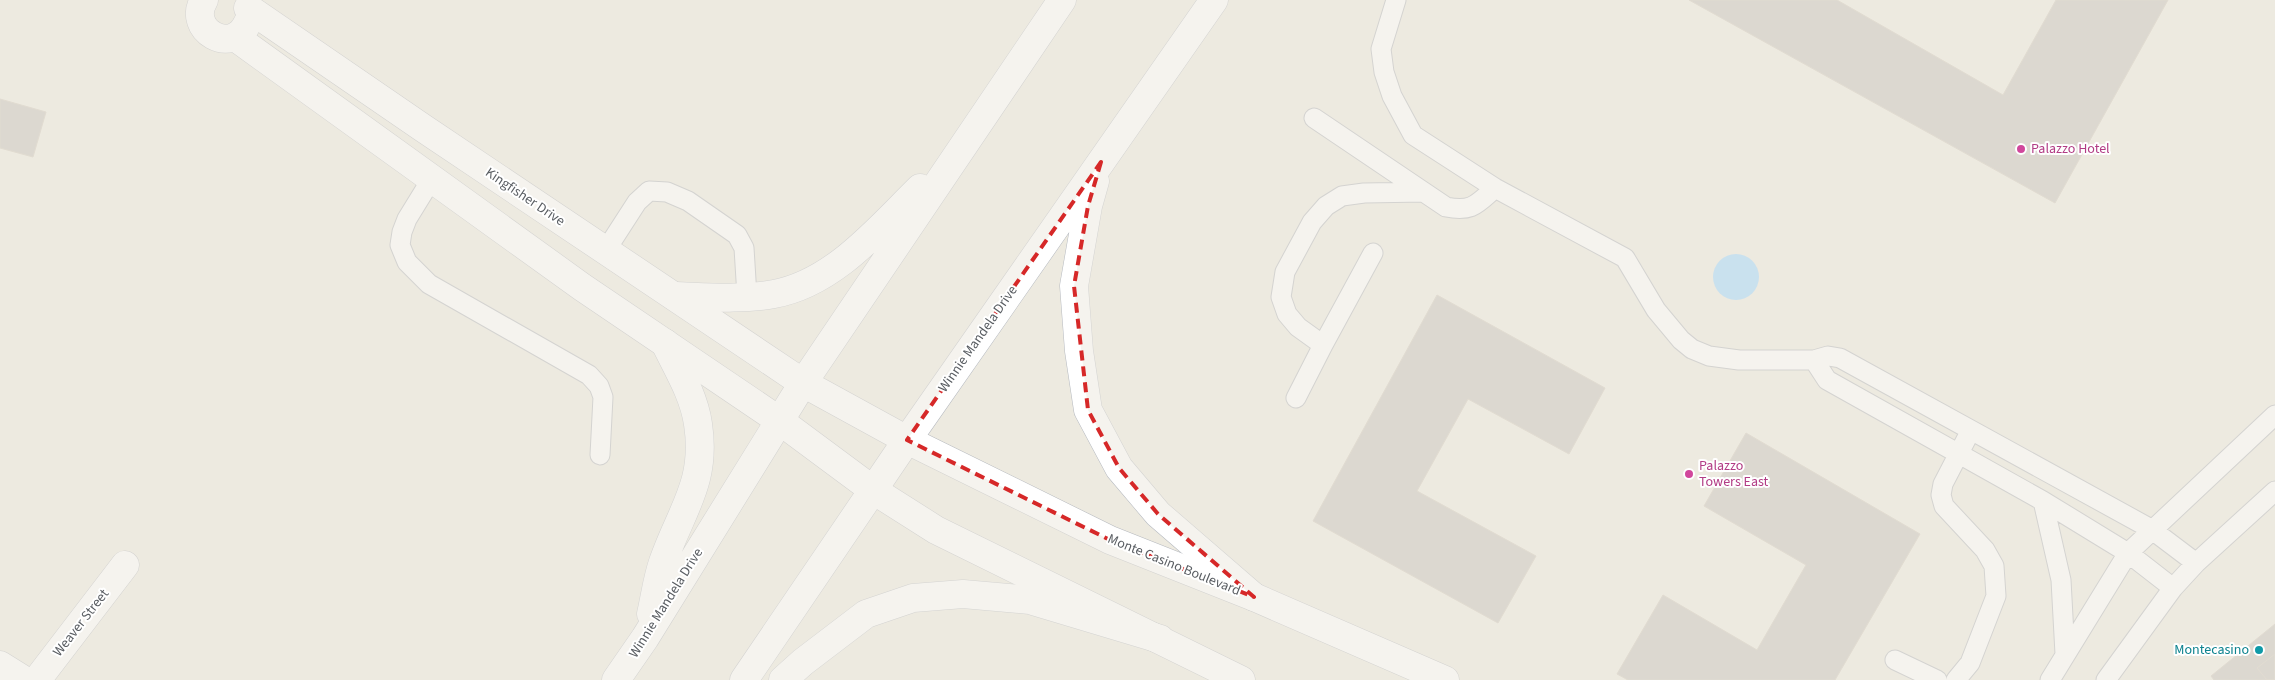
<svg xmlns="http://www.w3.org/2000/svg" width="2275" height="680" font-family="'Source Sans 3',sans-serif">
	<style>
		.water { fill: #9ed7ff }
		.building { fill: #c8c4bd; stroke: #d2cbbe }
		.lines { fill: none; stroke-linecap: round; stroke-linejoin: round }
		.service-casing { stroke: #b6b9be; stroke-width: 21 }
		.minor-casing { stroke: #b6b9be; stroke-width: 29 }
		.tertiary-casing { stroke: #b6b9be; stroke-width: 29 }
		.secondary-casing { stroke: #b6bac0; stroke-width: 29 }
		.service { stroke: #fff; stroke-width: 19 }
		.minor { stroke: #fff; stroke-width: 28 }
		.tertiary { stroke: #fff; stroke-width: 28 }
		.secondary { stroke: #fff; stroke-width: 28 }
		.marked { fill: none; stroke: #d62828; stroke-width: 4; stroke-dasharray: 10 6; stroke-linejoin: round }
		.hotel-dot { fill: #d1479c; stroke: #fff; stroke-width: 2 }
		.culture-dot { fill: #0f9aa8; stroke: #fff; stroke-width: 2 }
		.labels { text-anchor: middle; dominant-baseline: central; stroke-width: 4; stroke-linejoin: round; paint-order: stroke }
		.hotel-label { font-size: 14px; fill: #b23c85; stroke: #fff; text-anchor: start }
		.street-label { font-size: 14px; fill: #595d62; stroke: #fff }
		.culture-label { font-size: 14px; fill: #0d838f; stroke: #fff; text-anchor: end }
	</style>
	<rect width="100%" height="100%" fill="#edeae0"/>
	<!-- water -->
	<path class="water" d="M1713 277a23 23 0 1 1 46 0a23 23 0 1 1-46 0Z"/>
	<!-- building -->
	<path class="building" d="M1689,0H1837L2003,95L2056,0H2168L2055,203Z
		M0,99L46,112L33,157L0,148Z
		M1437,295L1605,388L1569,454L1468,399L1417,491L1536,556L1498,623L1313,521Z
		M1746,433L1920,534L1835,680H1628L1617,674L1663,595L1757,650L1806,565L1704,506Z
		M2275,624V680H2214L2211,676Z
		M2275,654V680H2267L2257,668Z"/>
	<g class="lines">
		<defs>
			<path id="service" d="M1396,0L1381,49L1384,72L1392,96L1413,135L1495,188L1625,258L1656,310L1681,340L1692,349L1709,356L1739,360H1814L1828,356L1840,358L2151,529L2196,563
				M1314,118L1446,207C1472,212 1476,205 1495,188
				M431,180L407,219L402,232L400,245L407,262L429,284L589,375L599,386L603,397L600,455
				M606,250L637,202L649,191L667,192L688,201L737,235L744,248L747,296
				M1323,345L1373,253
				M1814,360L1827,380L2043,501L2128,553L2173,588
				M1296,398L1323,345L1298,327L1287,314L1281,297L1285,272L1312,222L1326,206L1342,196L1364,193L1424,192
				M2043,501L2061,580L2065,654
				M1895,660L1937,680
				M1956,680L1970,663L1996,596L1994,566L1985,550L1944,506L1941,495L1943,484L1971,430
				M2050,680L2128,553L2275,415
				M2106,680L2173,588L2196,563L2275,491"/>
			<path id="minor" d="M204,0C186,30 232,56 247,24
				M248,8L423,128L803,383
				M235,37L582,287L780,421
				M0,665L24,680
				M37,680L125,565"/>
			<path id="tertiary" d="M803,383L907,440L1110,540L1254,597L1445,680
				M780,421L873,490L936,530L1241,680"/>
			<path id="secondary" d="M1095,181L1088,206L1074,286L1079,351L1088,410L1119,468L1158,514L1254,597
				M674,296C707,297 742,300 774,294C834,283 878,229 920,188
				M651,614C655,597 657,579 663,562C681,510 707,483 698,424C694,395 677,368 665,343
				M616,680L645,638L803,383L1062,0
				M744,680L907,440L1214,0
				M783,680L803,662L866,614L913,598L963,594L1030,600L1160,639"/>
		</defs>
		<!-- service casing -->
		<use href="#service" class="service-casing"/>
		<!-- minor casing -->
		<use href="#minor" class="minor-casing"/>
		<!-- tertiary casing -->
		<use href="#tertiary" class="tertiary-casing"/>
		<!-- secondary casing -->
		<use href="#secondary" class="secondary-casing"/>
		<!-- service -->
		<use href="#service" class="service"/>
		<!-- minor -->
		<use href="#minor" class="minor"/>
		<!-- tertiary -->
		<use href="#tertiary" class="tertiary"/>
		<!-- secondary -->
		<use href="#secondary" class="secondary"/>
	</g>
	<!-- marked area -->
	<path d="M0 0H2275V680H0ZM1101,162L1088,206L1074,286L1088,410L1119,468L1158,514L1254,597L1110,540L907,440Z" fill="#edeae0" fill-opacity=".55" fill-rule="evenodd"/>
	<path class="marked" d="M1101,162L1088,206L1074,286L1088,410L1119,468L1158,514L1254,597L1110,540L907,440Z"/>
	<!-- markers -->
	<g class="hotel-dot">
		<circle cx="2021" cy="149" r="5"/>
		<circle cx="1689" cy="474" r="5"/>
	</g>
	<circle class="culture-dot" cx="2259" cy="650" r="5"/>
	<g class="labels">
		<!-- hotel labels -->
		<g class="hotel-label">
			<text x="2031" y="149">Palazzo Hotel</text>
			<text x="1699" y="466">Palazzo<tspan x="1699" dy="16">Towers East</tspan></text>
		</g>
		<!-- street labels -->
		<g class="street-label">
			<text transform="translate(525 197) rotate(34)">Kingfisher Drive</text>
			<text transform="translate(978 339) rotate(-55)">Winnie Mandela Drive</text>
			<text transform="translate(1174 565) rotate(22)">Monte Casino Boulevard</text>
			<text transform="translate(666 603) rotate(-58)">Winnie Mandela Drive</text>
			<text transform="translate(81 623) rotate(-52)">Weaver Street</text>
		</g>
		<!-- culture labels -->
		<g class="culture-label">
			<text x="2249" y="650">Montecasino</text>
		</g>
	</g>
</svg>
